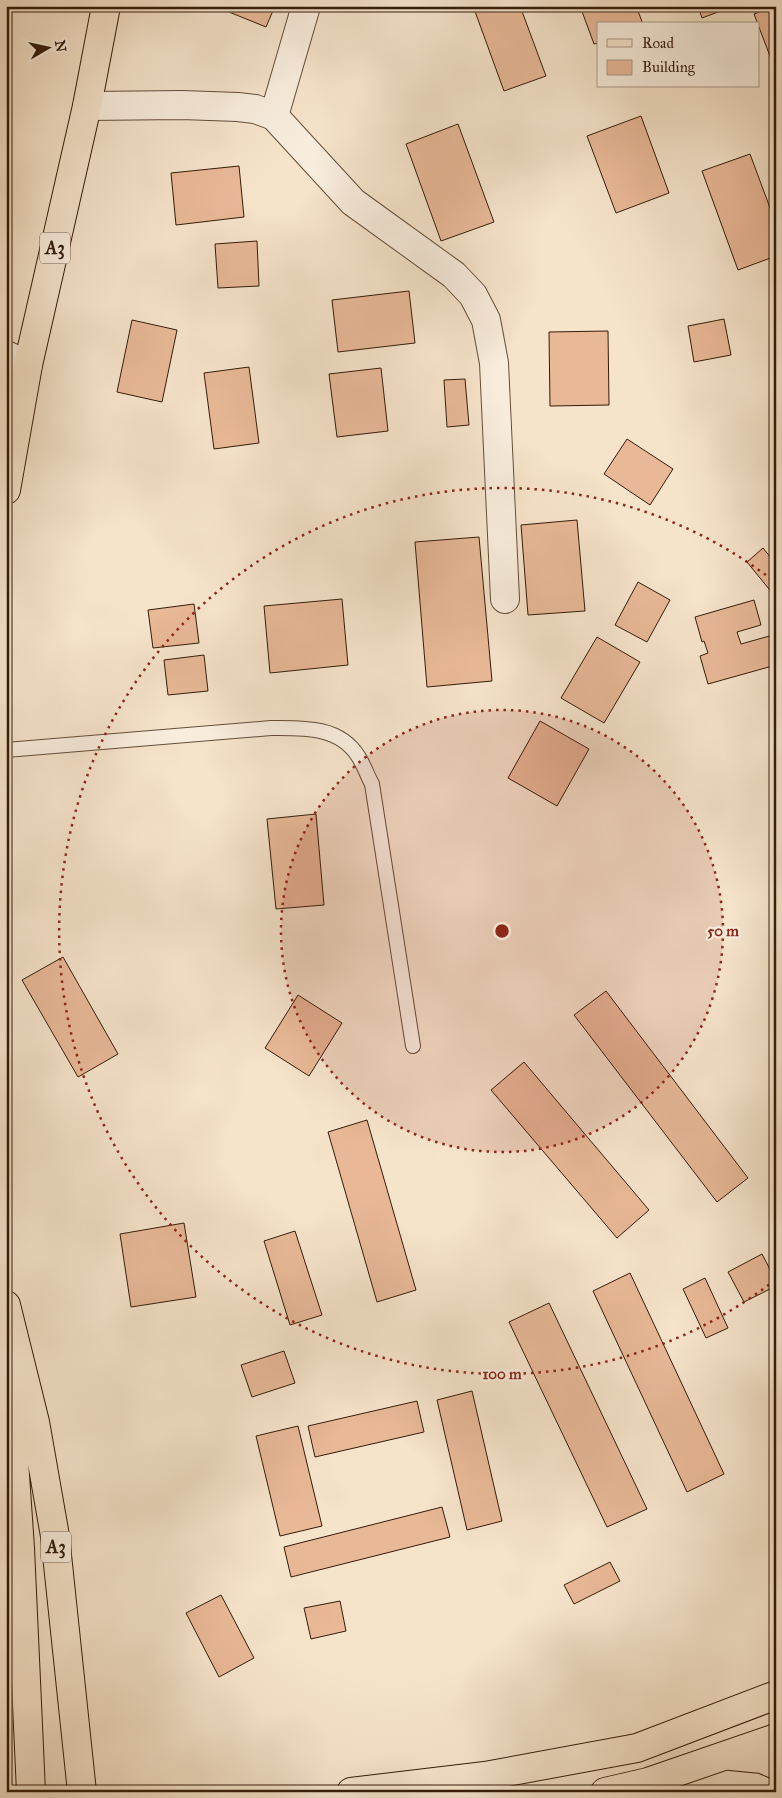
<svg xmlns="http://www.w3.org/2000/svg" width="782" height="1798" font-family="'IM FELL Great Primer',serif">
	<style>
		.building { fill: #e8b897; stroke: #341c09 }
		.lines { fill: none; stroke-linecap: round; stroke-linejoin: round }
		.lane-casing { stroke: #644e39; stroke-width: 16 }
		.street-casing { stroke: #644e39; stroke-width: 30 }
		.primary-casing { stroke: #341c09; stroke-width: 30 }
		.highway-casing { stroke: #341c09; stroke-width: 30 }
		.lane { stroke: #f8eddd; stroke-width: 14 }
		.street { stroke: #f8eddd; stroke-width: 28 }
		.primary { stroke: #f5e3ca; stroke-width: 28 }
		.highway { stroke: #f5e3ca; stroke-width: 28 }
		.ring { fill: none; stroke: #8f2418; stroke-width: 2.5; stroke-dasharray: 2.5 5 }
		.labels { text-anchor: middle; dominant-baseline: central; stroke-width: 4.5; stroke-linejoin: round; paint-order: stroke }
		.shield { fill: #f8eddd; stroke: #6f5b49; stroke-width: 1 }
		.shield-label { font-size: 18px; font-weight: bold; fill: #341c09 }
		.centre { fill: #8f2418; stroke: #f8eddd; stroke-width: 2.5 }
		.ring-label { font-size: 15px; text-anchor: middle; font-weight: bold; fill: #8f2418; stroke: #f8eddd; stroke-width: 4.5; stroke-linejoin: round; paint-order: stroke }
	</style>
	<rect width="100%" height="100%" fill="#f5e3ca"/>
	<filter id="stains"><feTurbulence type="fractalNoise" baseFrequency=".004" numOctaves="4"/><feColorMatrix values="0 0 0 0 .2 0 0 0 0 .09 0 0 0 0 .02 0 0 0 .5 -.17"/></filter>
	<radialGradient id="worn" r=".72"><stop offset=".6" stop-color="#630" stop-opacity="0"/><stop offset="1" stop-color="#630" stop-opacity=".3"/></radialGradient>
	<!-- building -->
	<path class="building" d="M232,6H275L266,27L229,12Z
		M473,6H520L546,76L504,91Z
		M580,6H636L643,24H598V43L594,44Z
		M698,6H734L702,18Z
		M776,6V72L754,14Z
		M641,116L669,193L616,213L587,136Z
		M458,124L494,222L441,241L406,144Z
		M750,154L776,224V256L738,270L702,171Z
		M239,166L244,217L176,225L171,173Z
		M257,241L259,286L218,288L215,244Z
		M409,291L415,343L338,352L332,300Z
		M724,319L731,355L694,362L688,326Z
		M132,320L177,330L162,402L117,392Z
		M608,331L609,405L550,406L549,332Z
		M249,367L259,443L214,449L204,373Z
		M381,368L388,431L337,437L329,374Z
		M465,379L469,425L447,427L444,380Z
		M627,439L673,469L650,505L604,474Z
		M577,520L585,611L528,615L521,525Z
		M479,537L492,681L427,687L415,542Z
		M763,548L776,564V591L773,594L747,562Z
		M638,582L670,600L647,642L615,625Z
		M342,599L348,665L270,673L264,606Z
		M754,600L761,625L737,632L741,644L773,635L776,644V665L708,684L700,656L708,653L704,641L702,642L695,617Z
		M194,604L199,643L153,648L148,610Z
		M597,637L640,662L604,723L561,698Z
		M204,655L208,691L168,695L164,660Z
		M540,721L589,749L557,806L508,778Z
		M316,814L324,905L276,909L267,819Z
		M63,957L118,1054L78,1077L22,980Z
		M606,991L748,1178L717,1202L574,1015Z
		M298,995L342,1023L309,1076L265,1048Z
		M524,1062L649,1210L617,1238L491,1090Z
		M367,1120L416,1290L377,1302L328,1132Z
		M184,1223L196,1297L131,1307L120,1234Z
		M295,1231L322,1315L290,1325L264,1241Z
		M762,1254L776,1281V1286L744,1302L728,1272Z
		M630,1273L724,1474L687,1492L593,1291Z
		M705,1278L728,1328L706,1338L683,1289Z
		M549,1303L647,1509L607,1527L509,1322Z
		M284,1351L295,1383L252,1397L241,1365Z
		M472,1391L502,1521L467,1530L437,1400Z
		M417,1401L424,1432L315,1457L308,1426Z
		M298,1426L322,1526L280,1536L256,1436Z
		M442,1507L450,1537L291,1577L284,1547Z
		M610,1562L620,1581L574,1604L564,1585Z
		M221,1595L254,1658L219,1677L186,1613Z
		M340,1601L346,1631L311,1639L304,1608Z"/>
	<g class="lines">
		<defs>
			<path id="lane" d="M6,750L271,728C303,728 339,726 358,756C364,765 367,775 372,784L413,1046"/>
			<path id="street" d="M87,106L182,105L238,107L255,109L274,116L353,202L454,275L473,295L486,320L494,363L505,599
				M274,116L306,6
				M6,355L28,365"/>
			<path id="primary" d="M731,1756L762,1759L776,1765
				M351,1792L485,1776L637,1748L776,1695
				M605,1792L648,1782L776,1738"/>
			<path id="highway" d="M6,490L28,365L87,106L106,6
				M6,1305L35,1422L55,1536L82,1792
				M9,1362L11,1417L20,1548L31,1792"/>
		</defs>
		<!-- lane casing -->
		<use href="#lane" class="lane-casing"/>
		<!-- street casing -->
		<use href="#street" class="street-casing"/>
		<!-- primary casing -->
		<use href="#primary" class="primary-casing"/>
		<!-- highway casing -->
		<use href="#highway" class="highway-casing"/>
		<!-- lane -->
		<use href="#lane" class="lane"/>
		<!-- street -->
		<use href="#street" class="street"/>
		<!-- primary -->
		<use href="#primary" class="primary"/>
		<!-- highway -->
		<use href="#highway" class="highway"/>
	</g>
	<!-- distance rings -->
	<circle cx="502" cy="931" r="221" fill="#8f2418" fill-opacity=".12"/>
	<g class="ring">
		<circle cx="502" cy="931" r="221"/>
		<path d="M775 1280A443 443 0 1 1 775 582"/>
	</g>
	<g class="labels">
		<!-- shield labels -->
		<g class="shield">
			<rect x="40" y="232.5" width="30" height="31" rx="4"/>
			<rect x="41" y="1531.5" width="30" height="31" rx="4"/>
		</g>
		<g class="shield-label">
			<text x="55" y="248">A3</text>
			<text x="56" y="1547">A3</text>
		</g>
	</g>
	<circle cx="502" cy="931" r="8" class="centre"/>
	<g class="ring-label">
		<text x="723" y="936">50 m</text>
		<text x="502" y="1379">100 m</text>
	</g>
	<!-- margin -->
	<rect width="782" height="1798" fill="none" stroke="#f5e3ca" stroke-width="25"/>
	<rect x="8" y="8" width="767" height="1783" fill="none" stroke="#341c09" stroke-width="2.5"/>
	<rect x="12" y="12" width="757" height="1773" fill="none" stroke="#341c09"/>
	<!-- legend -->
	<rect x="597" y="22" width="162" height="65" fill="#f8eddd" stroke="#aa9988"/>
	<rect x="607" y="39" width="25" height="8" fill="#f5e3ca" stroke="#aa9988"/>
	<text x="642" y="48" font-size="15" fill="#341c09">Road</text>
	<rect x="607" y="60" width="25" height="15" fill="#e8b897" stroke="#aa9988"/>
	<text x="642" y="72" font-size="15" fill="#341c09">Building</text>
	<!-- north arrow -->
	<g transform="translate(48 48) rotate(81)" stroke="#f8eddd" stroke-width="4" paint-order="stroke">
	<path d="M0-4L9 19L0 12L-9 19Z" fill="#341c09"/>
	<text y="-8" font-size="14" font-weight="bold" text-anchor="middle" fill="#341c09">N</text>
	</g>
	<rect width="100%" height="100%" filter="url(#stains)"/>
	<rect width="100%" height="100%" fill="url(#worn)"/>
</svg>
